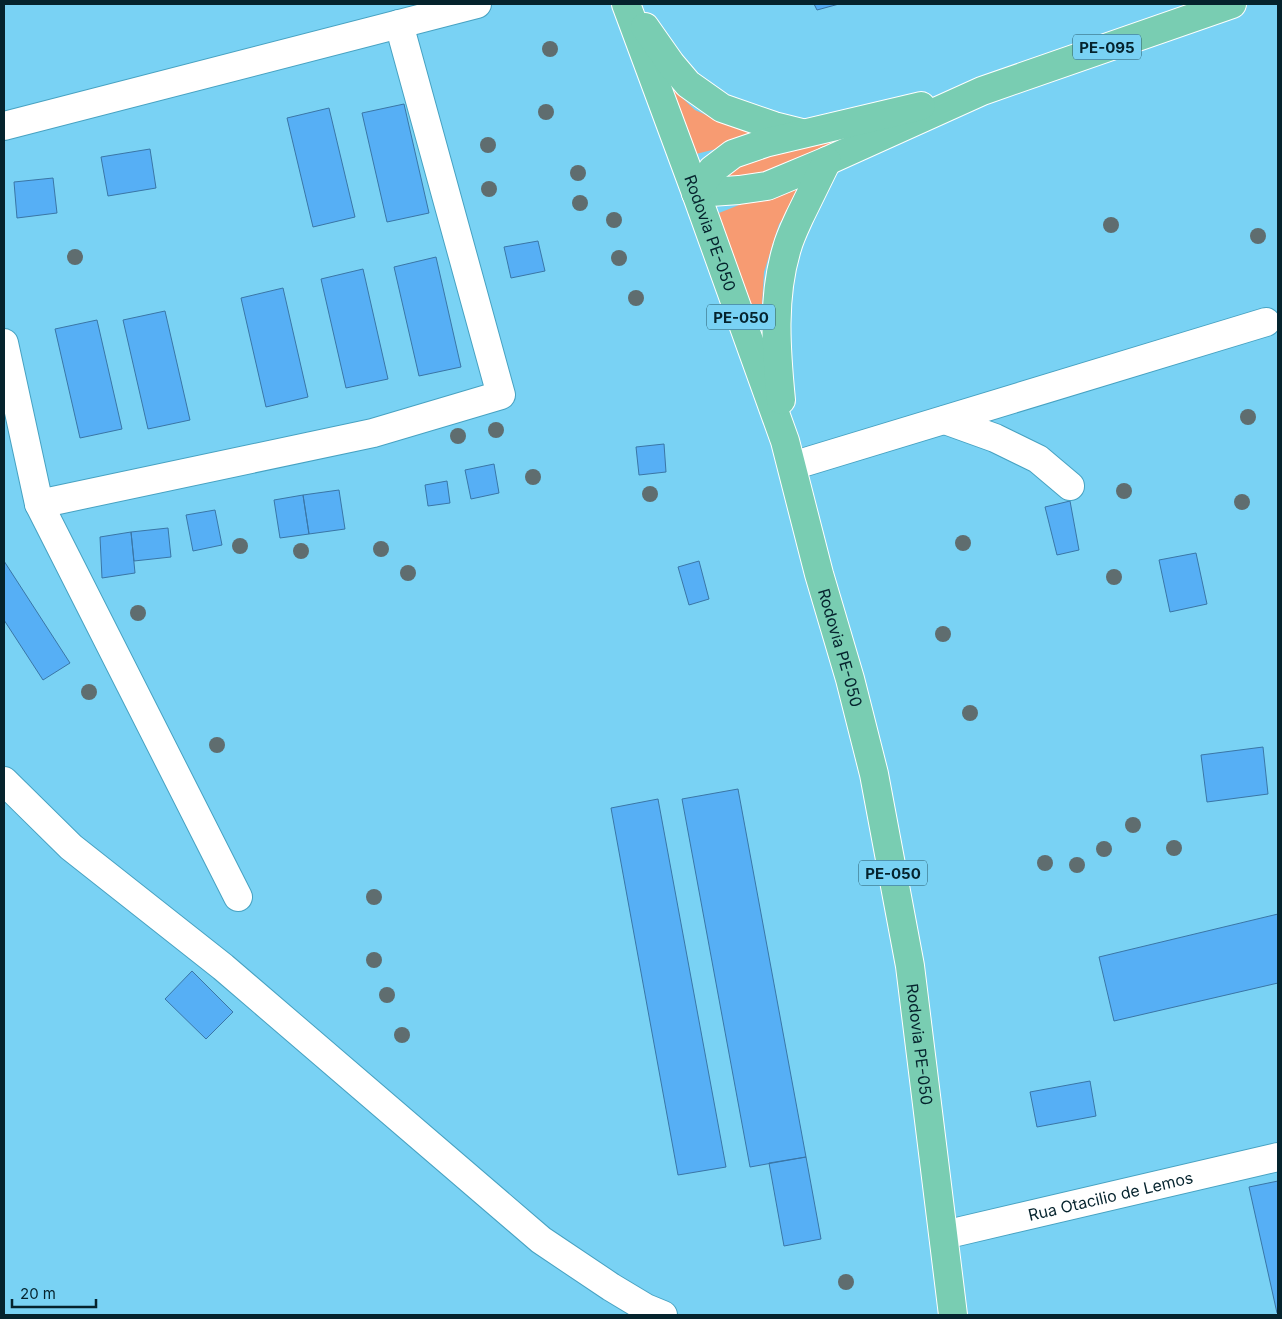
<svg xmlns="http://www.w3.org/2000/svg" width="1282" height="1319" font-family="Inter,sans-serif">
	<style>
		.green { fill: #f79b72 }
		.building { fill: #56aff5; stroke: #3a76a6 }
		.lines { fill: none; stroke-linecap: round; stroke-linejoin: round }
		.minor-casing { stroke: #47a2c2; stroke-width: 30 }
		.primary-casing { stroke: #fff; stroke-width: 30 }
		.minor { stroke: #fff; stroke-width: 28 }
		.primary { stroke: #79cdb2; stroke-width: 28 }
		.tree { fill: #5f6d6f }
		.labels { text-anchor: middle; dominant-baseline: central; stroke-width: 4.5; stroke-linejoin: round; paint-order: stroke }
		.shield { fill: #79d2f4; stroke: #285869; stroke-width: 1 }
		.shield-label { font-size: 15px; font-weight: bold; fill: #05232d }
		.street-label { font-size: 16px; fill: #05232d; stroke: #79d2f4 }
	</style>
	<rect width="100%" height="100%" fill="#79d2f4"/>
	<!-- green -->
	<path class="green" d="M666,83L695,110L730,126L776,134L696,154Z
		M916,114L753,180L728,178L727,166Z
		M821,172L779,224L764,272L760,336L714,215Z"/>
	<!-- building -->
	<path class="building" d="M814,4H839L817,10Z
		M404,104L429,213L387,222L362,113Z
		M329,108L355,217L313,227L287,118Z
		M150,149L156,188L108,196L101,157Z
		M53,178L57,213L17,218L14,182Z
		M538,241L545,271L511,278L504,247Z
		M436,257L461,367L419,376L394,267Z
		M363,269L388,379L346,388L321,279Z
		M283,288L308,397L266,407L241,298Z
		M165,311L190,420L148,429L123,320Z
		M97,320L122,429L80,438L55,329Z
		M664,444L666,472L639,475L636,447Z
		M494,464L499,493L471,499L465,470Z
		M447,481L450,503L428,506L425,485Z
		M339,490L345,529L309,534L303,495Z
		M303,495L309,534L280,538L274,500Z
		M1070,501L1079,550L1057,555L1045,507Z
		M215,510L222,545L193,551L186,515Z
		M168,528L171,557L134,561L131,532Z
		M131,532L135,573L102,578L100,537Z
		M1196,553L1207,604L1170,612L1159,560Z
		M4,561L70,663L43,680L4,620Z
		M699,561L709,599L689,605L678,567Z
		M1263,747L1268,794L1207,802L1201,755Z
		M738,789L806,1157L750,1167L682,799Z
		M658,799L726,1167L678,1175L611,808Z
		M1278,914V983L1114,1021L1099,957Z
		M192,971L233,1012L206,1039L165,999Z
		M1090,1081L1096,1116L1037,1127L1030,1092Z
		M806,1157L821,1239L784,1246L769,1163Z
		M1278,1181V1312L1277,1313L1249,1187Z"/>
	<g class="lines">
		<defs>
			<g id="minor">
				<path d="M4,126L477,4"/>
				<path d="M4,343L39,504L238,897"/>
				<path d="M945,420L995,438L1038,459L1070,486"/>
				<path d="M792,466L1266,322"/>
				<path d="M39,504L373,433L501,395L399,24"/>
				<path d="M4,781L71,847L223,967L541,1240L611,1287L646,1308L663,1315"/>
				<path id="s1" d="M944,1235L1278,1157"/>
			</g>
			<g id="primary">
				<path id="s2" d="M626,4L696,193L785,441L819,574L850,679L874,774L910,966L953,1315"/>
				<path d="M645,27L671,64L688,84L722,108L774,126L802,133"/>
				<path d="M696,193L739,190L767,186L827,161L982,91L1232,4"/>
				<path d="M696,193L712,170L733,154L765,143L921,106"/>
				<path d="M781,400C776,349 772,297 787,248C790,237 795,227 800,216C809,198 818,179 827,161"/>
			</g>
		</defs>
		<!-- minor casing -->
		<use href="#minor" class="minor-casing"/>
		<!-- primary casing -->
		<use href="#primary" class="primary-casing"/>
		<!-- minor -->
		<use href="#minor" class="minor"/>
		<!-- primary -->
		<use href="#primary" class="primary"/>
	</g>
	<!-- trees -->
	<g class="tree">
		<circle cx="550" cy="49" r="8"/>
		<circle cx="546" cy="112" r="8"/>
		<circle cx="488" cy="145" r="8"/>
		<circle cx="578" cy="173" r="8"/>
		<circle cx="489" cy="189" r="8"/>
		<circle cx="580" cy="203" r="8"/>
		<circle cx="614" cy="220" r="8"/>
		<circle cx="1111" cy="225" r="8"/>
		<circle cx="1258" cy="236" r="8"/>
		<circle cx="75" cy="257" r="8"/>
		<circle cx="619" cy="258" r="8"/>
		<circle cx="636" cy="298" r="8"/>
		<circle cx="1248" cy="417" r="8"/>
		<circle cx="496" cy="430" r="8"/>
		<circle cx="458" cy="436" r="8"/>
		<circle cx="533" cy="477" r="8"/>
		<circle cx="1124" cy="491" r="8"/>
		<circle cx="650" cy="494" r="8"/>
		<circle cx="1242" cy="502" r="8"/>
		<circle cx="963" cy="543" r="8"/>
		<circle cx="240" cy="546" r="8"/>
		<circle cx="381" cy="549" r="8"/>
		<circle cx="301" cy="551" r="8"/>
		<circle cx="408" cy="573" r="8"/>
		<circle cx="1114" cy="577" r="8"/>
		<circle cx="138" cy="613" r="8"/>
		<circle cx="943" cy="634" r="8"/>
		<circle cx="89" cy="692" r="8"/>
		<circle cx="970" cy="713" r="8"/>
		<circle cx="217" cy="745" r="8"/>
		<circle cx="1133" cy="825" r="8"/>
		<circle cx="1174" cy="848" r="8"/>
		<circle cx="1104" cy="849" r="8"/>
		<circle cx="1045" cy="863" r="8"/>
		<circle cx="1077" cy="865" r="8"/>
		<circle cx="374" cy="897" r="8"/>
		<circle cx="374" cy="960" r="8"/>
		<circle cx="387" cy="995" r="8"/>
		<circle cx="402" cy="1035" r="8"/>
		<circle cx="846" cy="1282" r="8"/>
	</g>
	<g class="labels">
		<!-- shield labels -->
		<g class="shield">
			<rect x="1073" y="34.5" width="68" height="25" rx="4"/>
			<rect x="707" y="304.5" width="68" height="25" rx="4"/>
			<rect x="859" y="860.5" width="68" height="25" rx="4"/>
		</g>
		<g class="shield-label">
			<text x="1107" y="47">PE-095</text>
			<text x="741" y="317">PE-050</text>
			<text x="893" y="873">PE-050</text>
		</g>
		<!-- street labels -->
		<g class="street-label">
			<text stroke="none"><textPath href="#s2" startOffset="244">Rodovia PE-050</textPath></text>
			<text stroke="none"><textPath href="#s2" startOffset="679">Rodovia PE-050</textPath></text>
			<text stroke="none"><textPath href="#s2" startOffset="1084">Rodovia PE-050</textPath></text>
			<text stroke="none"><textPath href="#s1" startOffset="171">Rua Otacilio de Lemos</textPath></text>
		</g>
	</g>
	<!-- border -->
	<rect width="1282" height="1319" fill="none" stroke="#05232d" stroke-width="10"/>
	<!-- scale -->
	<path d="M12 1299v8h84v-8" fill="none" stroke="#05232d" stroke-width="2.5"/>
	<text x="20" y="1299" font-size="15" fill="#05232d" stroke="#79d2f4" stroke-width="4" paint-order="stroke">20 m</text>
</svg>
